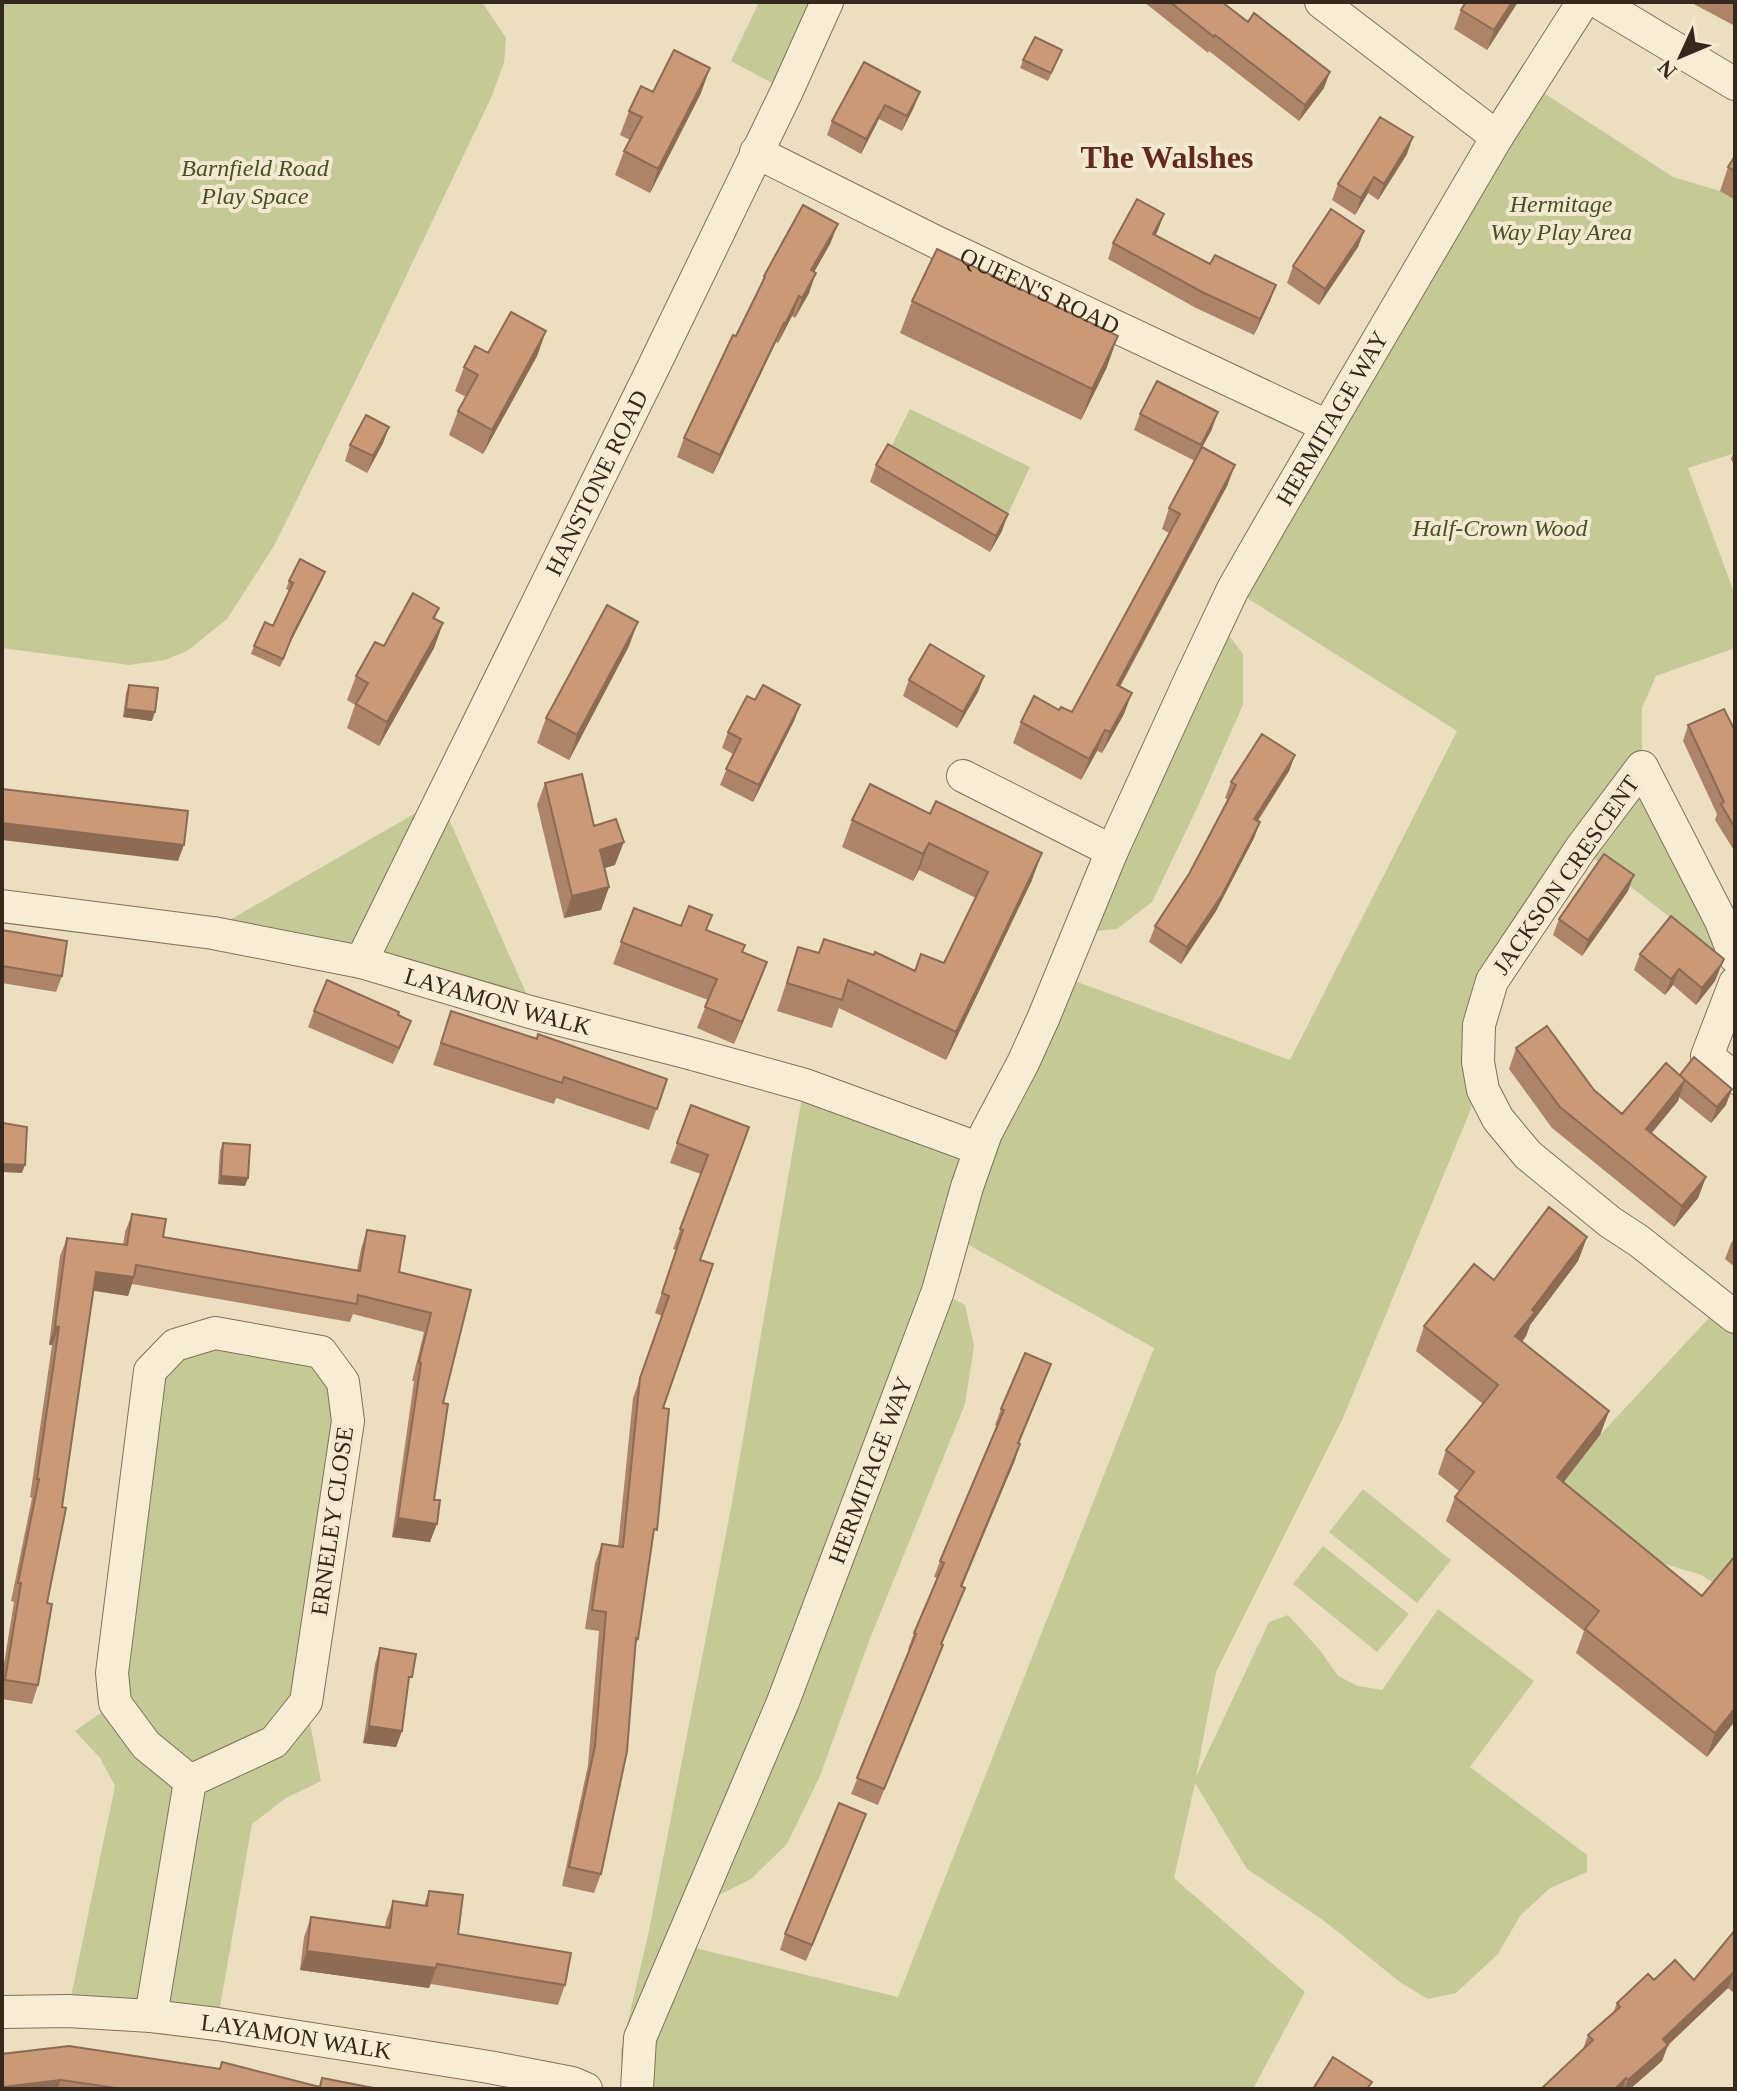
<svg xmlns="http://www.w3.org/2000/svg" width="1737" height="2091" font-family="Georgia,serif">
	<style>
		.green { fill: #c4ca96; fill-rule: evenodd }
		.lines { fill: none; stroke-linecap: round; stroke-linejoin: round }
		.minor-casing { stroke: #857059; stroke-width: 34 }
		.minor { stroke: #f7ecd4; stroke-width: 32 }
		.wall { fill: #ad8467 }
		.shaded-wall { fill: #8d6b54 }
		.building { fill: #c99978; stroke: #8d6b54; stroke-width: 2 }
		.labels { text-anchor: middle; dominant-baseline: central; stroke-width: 8; stroke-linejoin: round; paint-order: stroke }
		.park-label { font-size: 24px; font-style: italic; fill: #465124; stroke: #f4e9d0 }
		.street-label { font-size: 24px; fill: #35281d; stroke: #f4e9d0 }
		.district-label { font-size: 32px; font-weight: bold; fill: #602b1e; stroke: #f4e9d0 }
	</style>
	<rect width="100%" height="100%" fill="#ecdfc1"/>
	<!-- green -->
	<path class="green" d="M2,2H482L506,38L504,63L491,98L377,337L274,546L227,619L187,651L165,660L129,665L2,648Z
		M759,2H827L787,91L731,61Z
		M1530,84L1673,177L1720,191L1735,200V453L1688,468L1735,595V648L1656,676L1642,708V767L1735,968L1581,848L1492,981L1471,1109L1343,1418L1216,1672L1196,1777L1269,1622L1288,1615L1319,1649L1338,1676L1358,1686L1382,1690L1438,1609L1534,1681L1470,1767L1587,1855V1872L1550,1888L1520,1916L1498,1954L1456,1993L1428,1999L1401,1983L1323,1920L1247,1869L1195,1783L1174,1878L1305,1992L1253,2089H623L621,2051L649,1931L731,1508L803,1091L980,1149L1061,976L1290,1060L1457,731L1233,589ZM958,1239L1154,1348L898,1997L691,1947L697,1906L751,1879L787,1844L820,1776L869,1641L965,1404L974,1346L965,1305L938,1290Z
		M910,409L1030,467L1006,518L885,459Z
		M1218,621L1243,654V705L1199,804L1152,902L1117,929L1079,933Z
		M440,799L531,1004L214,929Z
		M1721,1305L1735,1317V1569L1720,1588L1702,1575L1658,1562L1552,1496L1600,1435Z
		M175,1345L321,1352L343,1382L306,1702L321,1781L286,1798L252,1824L217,2024L68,2011L115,1786L100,1758L75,1731L115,1703L150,1371Z
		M1363,1489L1451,1560L1417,1603L1329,1532Z
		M1323,1546L1409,1614L1377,1652L1293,1584Z"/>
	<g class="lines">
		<defs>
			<g id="minor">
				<path d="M1321,2L1497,137"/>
				<path d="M1598,2L1735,84"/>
				<path id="s1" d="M756,152L938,243L1327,426"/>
				<path d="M963,776L1112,851"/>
				<path id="s2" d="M2,906L213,933L361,962L530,1012L689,1053L805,1085L980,1149"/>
				<path d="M1735,957L1721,921L1642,767L1581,848L1492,981L1479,1025L1478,1062L1483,1090L1498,1119L1528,1155L1610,1222L1639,1241L1735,1317"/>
				<path id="s3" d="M361,962L653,368L787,91L827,2"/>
				<path d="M1735,983L1707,1056L1735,1078"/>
				<path id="s4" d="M2,2012L68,2011L151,2016L217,2024L489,2067L572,2083L586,2089"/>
				<path d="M151,2016L190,1781L146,1745L115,1703L112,1673L150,1371L175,1345L215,1333L321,1352L343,1382L348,1421L306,1702L274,1742L190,1781"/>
				<path id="s5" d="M637,2089L640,2038L783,1702L938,1291L967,1187L986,1133L1023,1063L1043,1019L1112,851L1191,678L1233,589L1272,521L1497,137L1583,2"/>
			</g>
		</defs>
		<!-- minor casing -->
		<use href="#minor" class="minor-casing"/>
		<!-- minor -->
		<use href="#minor" class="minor"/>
	</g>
	<!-- wall -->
	<path class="wall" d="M1144,2H1222L1324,88L1299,121L1209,51L1208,53Z
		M1466,2H1518L1487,50L1454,29L1461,10Z
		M1690,2H1735V26Z
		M1062,50L1048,81L1020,68L1023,60Z
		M653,92L701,93L650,193L615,175L624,151L630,140L620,135L629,111Z
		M920,92L914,107L902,131L879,119L861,154L827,135L832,121Z
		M1407,154L1378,200L1368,193L1355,215L1332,200L1338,184Z
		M1735,156V200L1720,191L1728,167Z
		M1164,214L1156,235L1210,264L1276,285L1270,301L1254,335L1196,308L1108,259L1113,243Z
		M838,224L830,244L814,272L809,293L795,318L792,316L778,343L776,342L713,474L677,457L684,438L759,289L764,276Z
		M1364,231L1358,247L1319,305L1287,283L1293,266Z
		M912,301L1107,367L1081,420L900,333Z
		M546,331L537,356L483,454L449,435L458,411L466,397L455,391L464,367L488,353Z
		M1140,414L1212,429L1202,447L1235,465L1227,486L1120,687L1124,714L1102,753L1097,751L1081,780L1013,743L1021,722L1072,712L1169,533L1162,529L1169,508L1195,461L1134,430Z
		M389,427L383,443L367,473L345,461L350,445Z
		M1735,449V467L1731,459Z
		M876,465L1002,531L990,552L870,482Z
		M325,572L322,580L290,643L280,667L251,654L254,646L273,626L290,591L286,589L289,581Z
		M439,608L435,619L443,623L434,648L379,746L347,728L355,705L347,700L356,676L384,646Z
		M629,646L569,760L537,743L546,718Z
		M984,676L978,692L957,728L903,696L909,680Z
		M129,685L152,721L123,717L126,693Z
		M800,705L794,721L753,802L720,785L733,754L722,748L728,732Z
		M1688,725L1735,731V852L1715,820L1717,814L1683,741Z
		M1295,755L1289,771L1258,821L1260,822L1254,838L1216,911L1181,964L1149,942L1155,926L1189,874L1228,800L1225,798L1231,782Z
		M545,783L594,826L615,865L604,868L609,887L601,910L564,918L537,805Z
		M870,784L1032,880L946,1060L839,1008L832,1028L777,1011L798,947L819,953L915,971L944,963L976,898L919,870L913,881L842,847L852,820Z
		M1628,891L1582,956L1553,935L1559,919Z
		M634,908L681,926L706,930L742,952L767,962L734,1044L697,1028L708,1000L613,964Z
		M2,930L62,976L56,992L2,983Z
		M1640,954L1715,981L1696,1005L1673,985L1665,995L1634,970Z
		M314,1011L398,1015L405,1037L393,1064L308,1027Z
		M451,1011L667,1079L649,1130L556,1098L554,1104L433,1065Z
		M1516,1048L1594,1090L1622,1114L1680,1075L1726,1105L1711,1123L1679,1097L1678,1101L1652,1133L1706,1177L1698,1198L1674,1227L1552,1128L1509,1069Z
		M691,1105L749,1127L700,1260L663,1408L652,1545L638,1639L635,1647L601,1874L594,1893L562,1886L588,1765L599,1631L585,1629L595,1563L602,1544L618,1546L633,1398L662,1316L655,1313L676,1250L673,1249L701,1174L670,1163Z
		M223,1143L248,1178L245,1186L218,1184L220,1151Z
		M132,1214L163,1237L357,1270L361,1249L367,1230L399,1272L471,1290L443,1403L430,1542L392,1537L414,1381H412L424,1332L353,1314L350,1322L132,1284L128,1296L94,1291L47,1603L38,1685L32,1704L2,1699V1676L14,1602L11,1601L32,1498L30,1497L52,1345H49L60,1256L67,1238L123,1245L125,1232Z
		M1587,1237L1578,1261L1530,1325L1526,1336L1522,1342L1609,1411L1600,1435L1563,1483L1702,1596L1735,1556V1721L1707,1757L1576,1653L1584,1631L1446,1521L1455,1497L1459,1491L1438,1474L1446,1450L1483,1404L1416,1351L1424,1326L1494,1280Z
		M1735,1238V1267L1725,1259L1731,1243Z
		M1045,1380L1019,1444L1015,1460L962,1587L965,1588L942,1644L943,1645L937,1661L878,1805L851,1794L910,1650L908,1649L914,1633L937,1578L934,1577L940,1561L997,1425H995L1001,1409Z
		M380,1648L402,1731L396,1747L363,1743L375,1664Z
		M866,1814L806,1961L780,1950L785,1934Z
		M429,1891L458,1934L565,1985L558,2005L431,1984L429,1988L300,1970L304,1937L311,1917L385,1927L386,1921L393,1901L424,1906Z
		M1735,1930V1994L1728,1988L1668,2045L1662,2061L1630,2089H1542L1583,2049L1588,2035L1613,2013L1617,2003L1654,1980H1694Z
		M2,2054L220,2069L222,2062L319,2087L322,2078L379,2089H2Z"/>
	<!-- shaded-wall -->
	<path class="shaded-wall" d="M1512,2H1518L1487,50L1494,30Z
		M710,68L701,93L650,193L658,169Z
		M1330,72L1324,88L1299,121L1305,105Z
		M920,92L914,107L902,131L907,116Z
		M885,105L879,119L861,154L866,139Z
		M1413,137L1407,154L1378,200L1384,184Z
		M1374,177L1368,193L1355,215L1361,198Z
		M1164,214L1158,230L1148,250L1153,234Z
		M838,224L830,244L804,290L811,270Z
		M1364,231L1358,247L1319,305L1325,289Z
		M816,273L809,293L795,318L802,298Z
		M1276,285L1270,301L1254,335L1260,319Z
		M799,296L792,316L778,343L785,324Z
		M784,323L776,342L713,474L720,455Z
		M546,331L537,356L483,454L492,430Z
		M1118,336L1107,367L1081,420L1092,389Z
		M1218,412L1212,429L1195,461L1201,445Z
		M389,427L383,443L367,473L373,456Z
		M1235,465L1227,486L1109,706L1117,685Z
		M1008,514L1002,531L990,552L996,536Z
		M325,572L322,580L290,643L280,667L293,634Z
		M638,622L629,646L569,760L577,735Z
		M443,623L434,648L379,746L387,722Z
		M984,676L978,692L957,728L963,712Z
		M1132,693L1124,714L1102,753L1110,732Z
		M800,705L794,721L753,802L759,785Z
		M126,709L155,712L152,721L123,717Z
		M1105,730L1097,751L1081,780L1089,759Z
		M1295,755L1289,771L1248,835L1254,819Z
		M1260,822L1254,838L1216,911L1181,964L1187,947Z
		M2,823L184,845L178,861L2,840Z
		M624,842L615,865L592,872L600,850Z
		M929,843L919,870L913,881L923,854Z
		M1042,853L1032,880L946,1060L956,1032Z
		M1634,875L1628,891L1582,956L1588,940Z
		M609,887L601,910L564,918L572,896Z
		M1724,959L1715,981L1696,1005L1702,988Z
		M767,962L759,984L734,1044L742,1022Z
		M1679,969L1673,985L1665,995L1671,979Z
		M1685,1080L1678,1101L1638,1149L1646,1129Z
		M1732,1089L1726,1105L1711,1123L1717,1107Z
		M2,1164L25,1165L22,1173L2,1172Z
		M221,1176L248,1178L245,1186L218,1184Z
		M1706,1177L1698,1198L1674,1227L1682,1206Z
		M1587,1237L1578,1261L1530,1325L1526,1336L1506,1361L1515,1336L1532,1310Z
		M96,1272L134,1277L128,1296L90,1290Z
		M55,1326L59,1327L52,1345H49Z
		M1609,1411L1600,1435L1548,1502L1557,1477Z
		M1020,1444L1015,1460L955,1602L961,1586Z
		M398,1518L437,1524L430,1542L392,1537Z
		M1735,1708V1721L1707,1757L1715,1733Z
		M369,1726L402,1731L396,1747L363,1743Z
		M866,1814L860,1830L806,1961L812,1945Z
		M307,1951L436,1968L429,1988L300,1970Z
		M1734,1972L1728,1988L1668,2045L1662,2061L1630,2089H1624L1628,2080L1663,2039Z
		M1626,2078L1623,2089H1615Z
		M61,2080L57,2089H2V2087Z"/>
	<!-- building -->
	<path class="building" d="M1170,2H1222L1248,22L1254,13L1330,72L1305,105L1215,35L1214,37Z
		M1466,2H1512L1494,30L1461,10Z
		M1035,37L1062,50L1051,73L1023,60Z
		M674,50L710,68L658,169L624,151L642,117L629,111L641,86L653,92Z
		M864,62L920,92L907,116L885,105L866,139L832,121Z
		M1380,117L1413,137L1384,184L1374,177L1361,198L1338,184Z
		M1735,156V171L1728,167Z
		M1137,199L1164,214L1153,234L1210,264L1215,255L1276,285L1260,319L1202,292L1113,243Z
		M803,205L838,224L811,270L816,273L802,298L799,296L785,324L784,323L720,455L684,438L733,335L736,336L765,277L764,276Z
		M1331,209L1364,231L1325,289L1293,266Z
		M937,249L1118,336L1092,389L912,301Z
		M511,312L546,331L492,430L458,411L478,375L464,367L475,346L488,353Z
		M1157,381L1218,412L1201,445L1140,414Z
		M366,415L389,427L373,456L350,445Z
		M888,444L1008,514L996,536L876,465Z
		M1202,447L1235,465L1117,685L1132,693L1110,732L1105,730L1089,759L1021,722L1034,696L1059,710L1061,707L1072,712L1180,514L1169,508Z
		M300,559L325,572L293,634L283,659L254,646L265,622L273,626L293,583L289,581Z
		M413,593L439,608L433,618L443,623L387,722L356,704L368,683L356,676L375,642L384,646Z
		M607,605L638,622L577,735L546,718Z
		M930,644L984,676L963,712L909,680Z
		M129,685L158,688L155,712L126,709Z
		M763,685L800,705L759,785L726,769L741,739L728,732L747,696L755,700Z
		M1724,709L1735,731V828L1721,804L1724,802L1688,725Z
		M1262,734L1295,755L1254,819L1260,822L1222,895L1187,947L1155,926L1189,874L1236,785L1231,782Z
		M582,774L594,826L616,819L624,842L600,850L609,887L572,896L545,783Z
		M870,784L930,814L936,801L1042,853L956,1032L848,980L842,1000L787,983L798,947L819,953L824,939L874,955L875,952L915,971L921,954L944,963L988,872L929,843L923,854L852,820Z
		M2,789L188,811L184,845L2,823Z
		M1604,854L1634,875L1588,940L1559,919Z
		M689,906L712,915L706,930L745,945L742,952L767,962L742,1022L705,1007L717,979L621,942L634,908L681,926Z
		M1671,916L1724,959L1721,965L1702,988L1679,969L1671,979L1640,954Z
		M2,930L67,941L62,976L2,966Z
		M327,980L399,1012L398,1015L411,1021L399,1048L314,1011Z
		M451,1011L537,1039L538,1034L667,1079L657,1109L564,1077L562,1083L441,1043Z
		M1547,1026L1594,1090L1622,1114L1666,1063L1685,1080L1646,1129L1706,1177L1682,1206L1560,1107L1516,1048Z
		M1694,1057L1732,1089L1717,1107L1685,1080L1680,1075Z
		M691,1105L749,1127L700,1260L713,1264L663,1408L669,1409L657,1530L654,1529L638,1639L636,1638L627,1751L601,1874L569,1867L595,1746L606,1612L592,1610L602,1544L623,1547L640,1378L669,1296L662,1293L683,1230L680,1229L708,1155L677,1143Z
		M3,1123L27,1127L25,1165L2,1164Z
		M223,1143L250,1145L248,1178L221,1176Z
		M1549,1207L1587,1237L1532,1310L1535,1312L1515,1336L1609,1411L1557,1477L1702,1596L1735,1556V1708L1715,1733L1585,1629L1599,1611L1455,1497L1474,1472L1446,1450L1498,1385L1424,1326L1474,1264L1494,1280Z
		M132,1214L166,1219L163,1237L360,1271L367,1230L405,1236L399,1272L471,1290L443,1403L448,1404L434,1500H440L437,1524L398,1518L421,1363L419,1362L431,1313L358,1295L357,1304L136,1265L134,1277L96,1272L62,1507L66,1508L47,1603L52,1604L38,1685L5,1680L21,1583H18L39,1479H37L59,1327L55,1326L67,1238L127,1245Z
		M1025,1353L1051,1364L1018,1443L1020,1444L961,1586L965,1588L941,1644L943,1645L884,1789L857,1778L916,1634L914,1633L944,1563L940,1561L1004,1410L1001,1409Z
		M380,1648L416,1654L412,1677H409L402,1731L369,1726Z
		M839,1803L866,1814L812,1945L785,1934Z
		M429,1891L463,1895L458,1934L571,1953L565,1985L437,1964L436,1968L307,1951L311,1917L390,1928L393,1901L427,1906Z
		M1735,1930V1973L1734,1972L1663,2039L1668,2045L1628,2080L1626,2078L1615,2089L1542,2088L1593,2040L1588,2035L1620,2007L1617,2003L1648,1974L1654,1980L1675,1960L1694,1980Z
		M69,2046L220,2069L222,2062L320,2087L322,2078L379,2089H123L61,2080L2,2087V2054Z
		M1333,2057L1372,2082L1367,2089H1313Z"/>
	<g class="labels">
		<!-- park labels -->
		<g class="park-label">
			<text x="255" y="168">Barnfield Road<tspan x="255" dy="28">Play Space</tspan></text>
			<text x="1561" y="204">Hermitage<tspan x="1561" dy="28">Way Play Area</tspan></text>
			<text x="1500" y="528">Half-Crown Wood</text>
		</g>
		<!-- street labels -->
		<g class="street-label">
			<text stroke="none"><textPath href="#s1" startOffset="316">QUEEN'S ROAD</textPath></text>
			<text stroke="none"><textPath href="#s5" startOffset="1816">HERMITAGE WAY</textPath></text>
			<text stroke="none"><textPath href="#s3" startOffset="534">HANSTONE ROAD</textPath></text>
			<text transform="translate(1566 875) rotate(-55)">JACKSON CRESCENT</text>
			<text stroke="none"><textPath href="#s2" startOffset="506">LAYAMON WALK</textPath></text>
			<text stroke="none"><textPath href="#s5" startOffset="664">HERMITAGE WAY</textPath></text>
			<text transform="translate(332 1521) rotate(-82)">ERNELEY CLOSE</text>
			<text stroke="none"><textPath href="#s4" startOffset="296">LAYAMON WALK</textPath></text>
		</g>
		<!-- district labels -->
		<g class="district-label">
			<text x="1167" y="157">The Walshes</text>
		</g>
	</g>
	<!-- border -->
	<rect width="1737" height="2091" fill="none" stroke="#35281d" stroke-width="8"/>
	<!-- north arrow -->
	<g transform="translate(1681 56) rotate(226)" stroke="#f4e9d0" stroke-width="6" paint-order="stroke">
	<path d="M0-6L14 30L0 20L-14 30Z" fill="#35281d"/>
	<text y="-12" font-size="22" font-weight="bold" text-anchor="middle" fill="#35281d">N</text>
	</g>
</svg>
